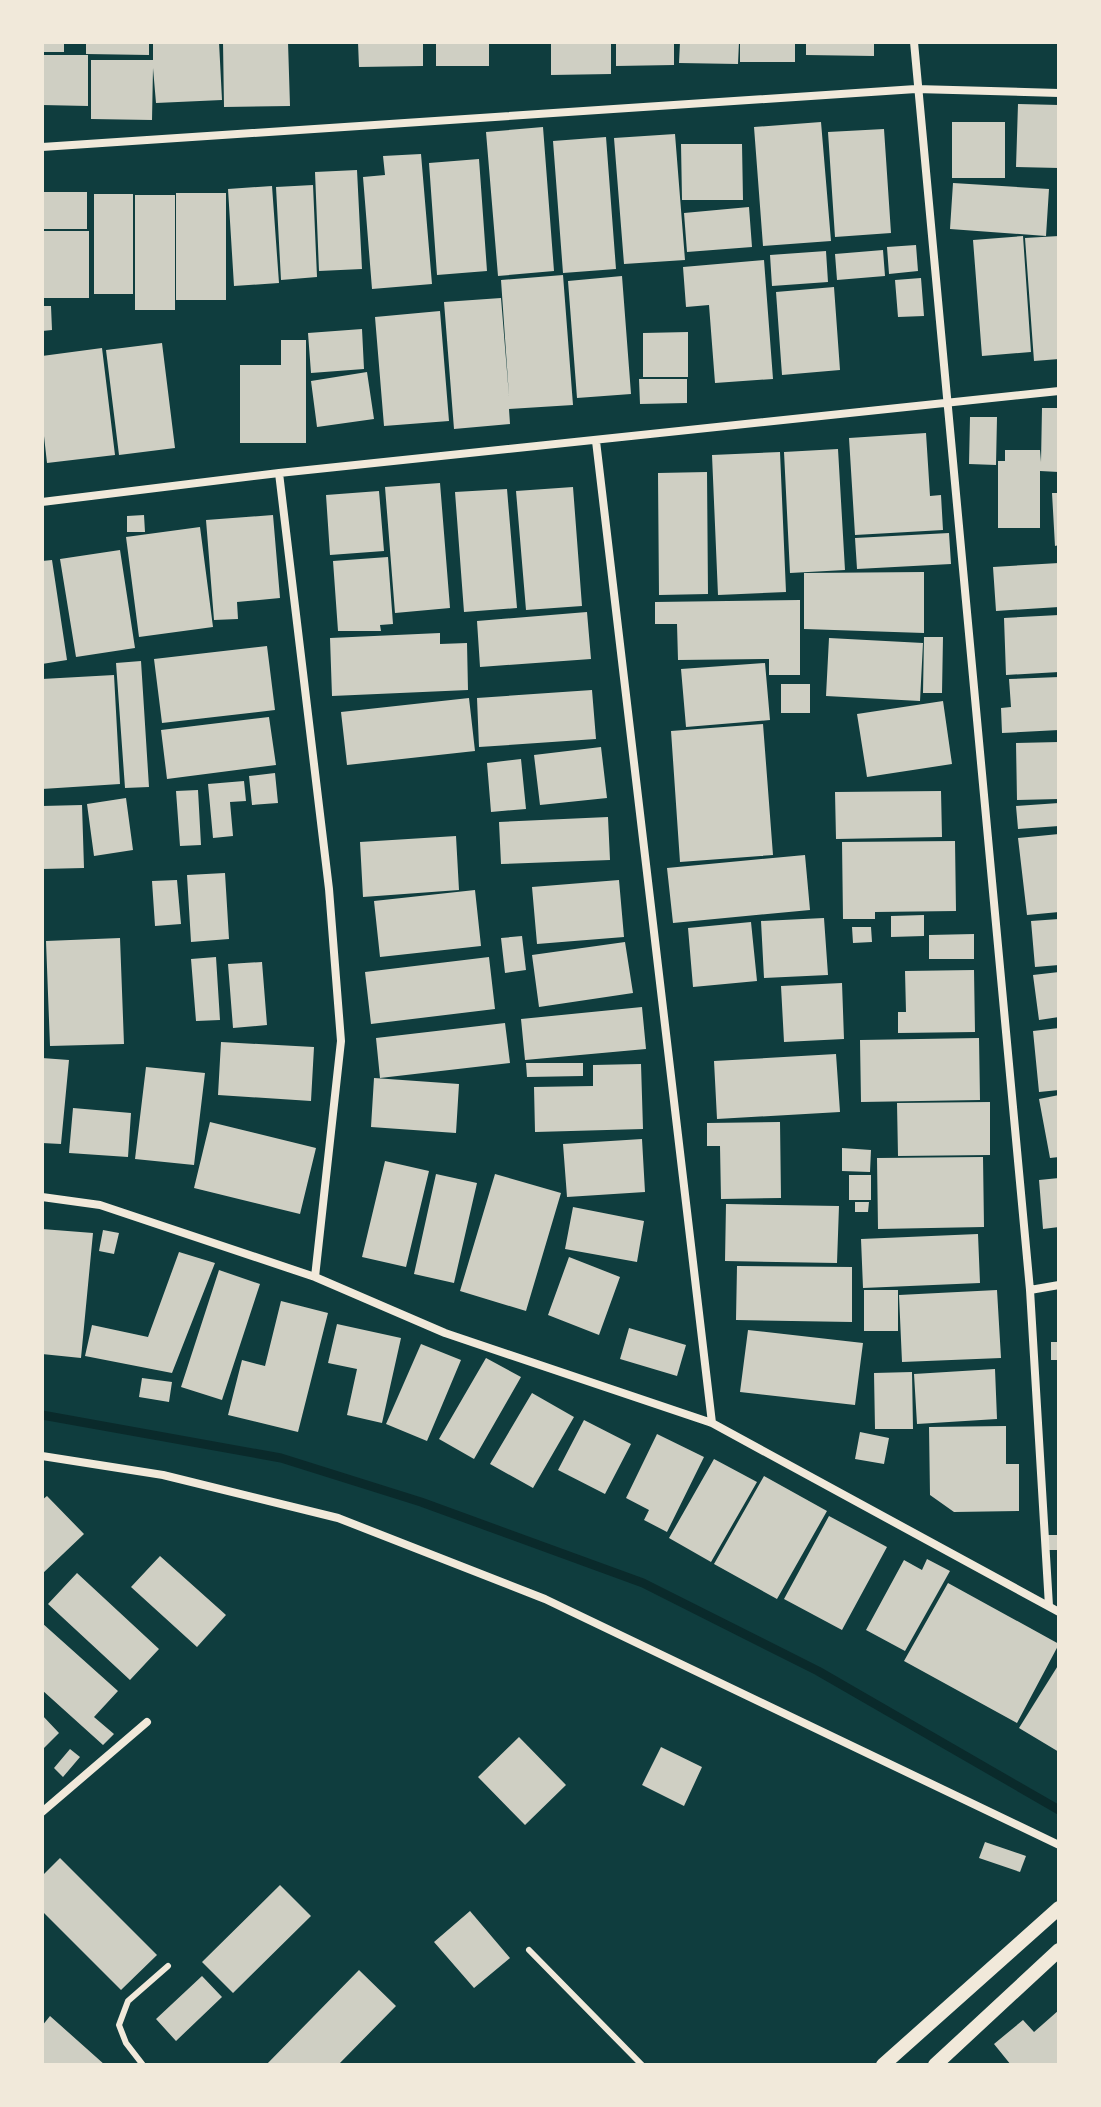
<svg xmlns="http://www.w3.org/2000/svg" width="1101" height="2107" font-family="Jost,sans-serif">
	<style>
		.lines { fill: none; stroke-linecap: round; stroke-linejoin: round }
		.stream { stroke: #0a2a2b; stroke-width: 9 }
		.building { fill: #cfcfc3 }
		.service { stroke: #f1e9da; stroke-width: 6 }
		.minor { stroke: #f1e9da; stroke-width: 8 }
		.tertiary { stroke: #f1e9da; stroke-width: 14 }
	</style>
	<rect width="100%" height="100%" fill="#0f3d3e"/>
	<g class="lines">
		<!-- stream -->
		<path class="stream" d="M42,1415L281,1458L421,1502L643,1583L818,1671L1059,1810"/>
	</g>
	<!-- building -->
	<path class="building" d="M42,42H64V52H42Z
		M86,42H149V55L86,54Z
		M153,42H219L222,100L156,103L153,68L152,120L91,119V60H153Z
		M223,42H288L290,106L224,107Z
		M358,42H423V66L359,67Z
		M436,42H489V66H436Z
		M551,42H611V74L551,75Z
		M616,42H674V65L616,66Z
		M680,42H739L738,64L679,63Z
		M740,42H795V62H740Z
		M806,42H874V56L806,55Z
		M42,55H88V106L42,105Z
		M1018,104L1059,105V168L1016,167Z
		M821,122L831,241L763,246L754,127Z
		M952,122H1005V178H952Z
		M543,127L554,271L498,276L486,132Z
		M884,129L891,233L835,237L828,132Z
		M675,134L685,260L624,264L614,138Z
		M606,137L616,269L563,273L553,141Z
		M681,144H742L743,200H682Z
		M421,154L432,284L372,289L363,177L385,175L383,156Z
		M479,159L487,271L437,275L429,163Z
		M357,170L362,269L319,271L315,172Z
		M953,183L1049,189L1046,236L950,229Z
		M313,185L317,277L281,280L276,187Z
		M272,186L279,283L234,286L228,189Z
		M42,192H87V229H42Z
		M176,193H226V300H176Z
		M94,194H133V294H94Z
		M135,195H175V310H135Z
		M749,207L752,247L687,252L684,213Z
		M42,231H89V298H42Z
		M1023,236L1031,352L982,356L973,240Z
		M1059,236V359L1034,361L1025,238Z
		M916,245L918,271L889,274L887,247Z
		M883,250L885,276L837,280L835,254Z
		M826,251L828,282L772,286L770,255Z
		M764,260L773,379L715,383L709,305L686,307L683,267Z
		M563,275L573,405L509,409L510,424L454,429L444,302L501,298L509,396L501,280Z
		M622,276L631,394L577,398L568,281Z
		M921,278L924,316L898,317L895,280Z
		M834,287L840,370L782,375L776,292Z
		M42,306H51L52,330L42,331Z
		M440,311L449,421L384,426L375,317Z
		M362,329L364,369L311,373L308,333Z
		M688,332V377H643V333Z
		M281,340H306V443H240V365H281Z
		M162,343L175,448L119,455L106,350Z
		M102,348L115,455L47,463L42,418V356Z
		M367,372L374,419L317,427L311,381Z
		M639,379H687V403L640,404Z
		M1042,408H1059V472L1040,471V528H998V461H1005V450H1040L1041,462Z
		M970,417H997L996,465L969,464Z
		M926,433L930,496L941,495L943,530L855,535L849,438Z
		M838,449L845,570L790,573L784,452Z
		M780,452L786,592L718,595L712,455Z
		M707,472L708,594L659,595L658,473Z
		M440,483L450,608L395,613L385,487Z
		M573,487L582,606L526,610L516,491Z
		M507,489L517,608L464,612L455,492Z
		M379,491L384,551L330,555L326,495Z
		M1052,493H1059V545L1055,546Z
		M144,515L145,532H127V516Z
		M273,515L280,598L237,602L238,619L214,620L206,520Z
		M200,527L213,627L139,637L126,537Z
		M949,533L951,564L857,569L855,538Z
		M120,550L135,648L76,657L60,559Z
		M388,557L393,624L380,625L381,631H338L333,561Z
		M52,560L67,660L42,664V561Z
		M1059,563V607L996,611L993,567Z
		M924,572V633L804,629V573Z
		M800,600V675H769V659L678,660L677,624H655V602Z
		M587,612L591,659L480,667L477,621Z
		M1059,615V672L1006,675L1004,618Z
		M440,633V644L467,643L468,690L332,696L330,638Z
		M924,637H943L942,693H923Z
		M829,638L923,643L920,701L826,696Z
		M267,646L275,710L162,723L154,659Z
		M141,661L149,787L125,788L116,663Z
		M765,663L770,720L686,727L681,669Z
		M114,675L120,784L42,789V679Z
		M1059,677V730L1002,733L1001,708L1011,707L1009,679Z
		M781,684H810V713H781Z
		M592,690L596,739L479,747L477,698Z
		M469,698L475,751L347,765L341,712Z
		M943,701L952,764L867,777L857,714Z
		M269,717L276,765L167,779L161,730Z
		M763,724L773,855L680,862L671,731Z
		M1059,742V799L1017,800L1016,743Z
		M601,747L607,798L540,805L534,755Z
		M521,759L526,809L491,812L487,763Z
		M275,773L278,803L252,805L249,776Z
		M244,781L246,801L230,802L233,836L213,838L208,784Z
		M198,790L201,845L180,846L176,791Z
		M941,791L942,837L836,839L835,792Z
		M126,798L133,850L94,856L87,804Z
		M1059,803V826L1018,829L1016,806Z
		M82,805L84,868L42,869V806Z
		M608,817L610,860L501,864L499,822Z
		M1059,834V912L1027,915L1018,838Z
		M456,836L459,890L363,897L360,842Z
		M955,841L956,911L875,912V919H843L842,842Z
		M805,855L810,910L673,923L667,868Z
		M225,873L229,939L191,942L187,875Z
		M177,880L181,924L155,926L152,881Z
		M619,880L624,937L537,944L532,887Z
		M475,890L481,946L380,957L374,901Z
		M924,915V936L891,937V916Z
		M824,918L828,975L764,978L761,921Z
		M1059,919V965L1035,967L1031,921Z
		M751,922L757,981L693,987L688,928Z
		M852,927H871L872,942L853,943Z
		M974,934V959H929V935Z
		M522,936L526,970L505,973L501,938Z
		M120,938L124,1044L50,1046L46,941Z
		M625,942L633,993L539,1007L532,955Z
		M216,957L220,1020L196,1021L191,959Z
		M489,957L495,1009L371,1024L365,972Z
		M262,962L267,1025L233,1028L228,964Z
		M974,970L975,1032L898,1033V1012H906L905,971Z
		M1059,972V1017L1039,1020L1033,975Z
		M842,983L844,1039L784,1042L781,986Z
		M642,1007L646,1049L525,1060L521,1019Z
		M505,1023L510,1063L380,1078L376,1038Z
		M1059,1028V1090L1039,1092L1033,1031Z
		M979,1038L980,1100L861,1102L860,1040Z
		M221,1042L314,1047L311,1101L218,1095Z
		M836,1054L840,1112L717,1119L714,1061Z
		M42,1058L69,1060L61,1144L42,1143Z
		M526,1063H583V1076L527,1077Z
		M641,1064L643,1129L535,1132L534,1087L593,1086V1065Z
		M146,1067L205,1073L194,1165L135,1159Z
		M374,1078L459,1084L456,1133L371,1127Z
		M1059,1095V1157L1050,1158L1039,1099Z
		M990,1102V1155L898,1156L897,1103Z
		M73,1108L131,1113L128,1157L69,1153Z
		M210,1122L316,1148L300,1214L194,1188Z
		M780,1122L781,1198L721,1199L720,1146H707V1123Z
		M642,1139L645,1192L567,1197L563,1144Z
		M842,1148L871,1150L870,1172L842,1171Z
		M983,1157L984,1227L878,1229L877,1158Z
		M385,1161L429,1171L406,1267L362,1257Z
		M436,1174L477,1183L454,1283L414,1274Z
		M495,1174L561,1193L526,1311L460,1291Z
		M849,1175H871V1200H849Z
		M1059,1178V1227L1043,1229L1039,1180Z
		M855,1202H869L868,1212H855Z
		M726,1204L839,1206L837,1263L725,1261Z
		M573,1207L644,1221L637,1262L565,1249Z
		M42,1229L93,1233L81,1358L42,1354Z
		M103,1230L119,1233L114,1254L99,1251Z
		M978,1234L980,1283L863,1288L861,1239Z
		M179,1252L215,1263L172,1373L85,1356L92,1325L148,1337Z
		M569,1257L620,1277L599,1335L548,1315Z
		M737,1266L852,1267V1322L736,1320Z
		M219,1270L260,1284L222,1400L181,1387Z
		M864,1290H898V1331H864Z
		M997,1290L1001,1358L902,1362L899,1295Z
		M281,1301L328,1313L298,1432L228,1415L242,1360L265,1366Z
		M337,1324L401,1338L382,1423L347,1415L357,1369L328,1363Z
		M629,1328L686,1345L677,1376L620,1359Z
		M748,1330L863,1343L855,1405L740,1392Z
		M1051,1342H1059V1360H1051Z
		M421,1344L461,1360L427,1441L386,1424Z
		M486,1358L521,1377L474,1459L439,1439Z
		M995,1369L997,1419L917,1424L914,1374Z
		M912,1372L913,1429H875L874,1373Z
		M142,1378L172,1382L169,1402L139,1397Z
		M532,1393L574,1417L533,1488L490,1464Z
		M584,1420L631,1444L605,1494L558,1470Z
		M1006,1426V1464H1019V1511L954,1512L930,1495L929,1427Z
		M860,1432L889,1438L884,1464L855,1459Z
		M657,1434L704,1457L667,1532L644,1520L649,1510L626,1498Z
		M714,1459L757,1482L711,1562L669,1538Z
		M764,1476L827,1511L777,1599L714,1564Z
		M47,1496L84,1534L42,1574V1500Z
		M829,1516L887,1547L842,1630L784,1599Z
		M1048,1535H1057V1550H1048Z
		M160,1556L226,1615L197,1647L131,1587Z
		M927,1559L950,1571L905,1651L866,1630L904,1560L922,1570Z
		M77,1573L159,1649L130,1680L48,1604Z
		M948,1583L1059,1644L1017,1723L904,1661Z
		M42,1623L118,1691L94,1717L114,1734L103,1745L42,1690Z
		M1059,1664V1752L1019,1728Z
		M42,1715L59,1733L42,1750Z
		M519,1737L566,1785L525,1825L478,1777Z
		M661,1747L702,1767L684,1806L642,1785Z
		M70,1749L80,1757L63,1777L54,1768Z
		M985,1842L1026,1856L1020,1872L979,1858Z
		M60,1858L157,1955L121,1990L42,1911V1876Z
		M280,1885L311,1916L233,1993L202,1962Z
		M470,1911L510,1958L474,1988L434,1942Z
		M359,1970L396,2006L338,2065H266Z
		M202,1976L222,1997L176,2041L156,2019Z
		M1059,2010V2065H1011L994,2044L1023,2020L1034,2032Z
		M50,2016L105,2065H46L42,2061V2026Z"/>
	<g class="lines">
		<!-- service -->
		<path class="service" d="M529,1950L642,2065
			M143,2065L126,2043L119,2025L128,2001L168,1966"/>
		<!-- minor -->
		<path class="minor" d="M914,42L1030,1290L1049,1606
			M42,147L916,89L1059,93
			M596,441L712,1423
			M279,473L329,889L341,1041L315,1277
			M42,502L279,473L1059,391
			M42,1197L100,1205L315,1277L445,1333L712,1423L1059,1612
			M1030,1290L1059,1285
			M42,1456L163,1475L338,1518L545,1599L1059,1845
			M42,1812L147,1722"/>
		<!-- tertiary -->
		<path class="tertiary" d="M883,2065L1059,1908
			M935,2065L1059,1950"/>
	</g>
	<!-- border -->
	<rect width="1101" height="2107" fill="none" stroke="#f1e9da" stroke-width="88"/>
</svg>
